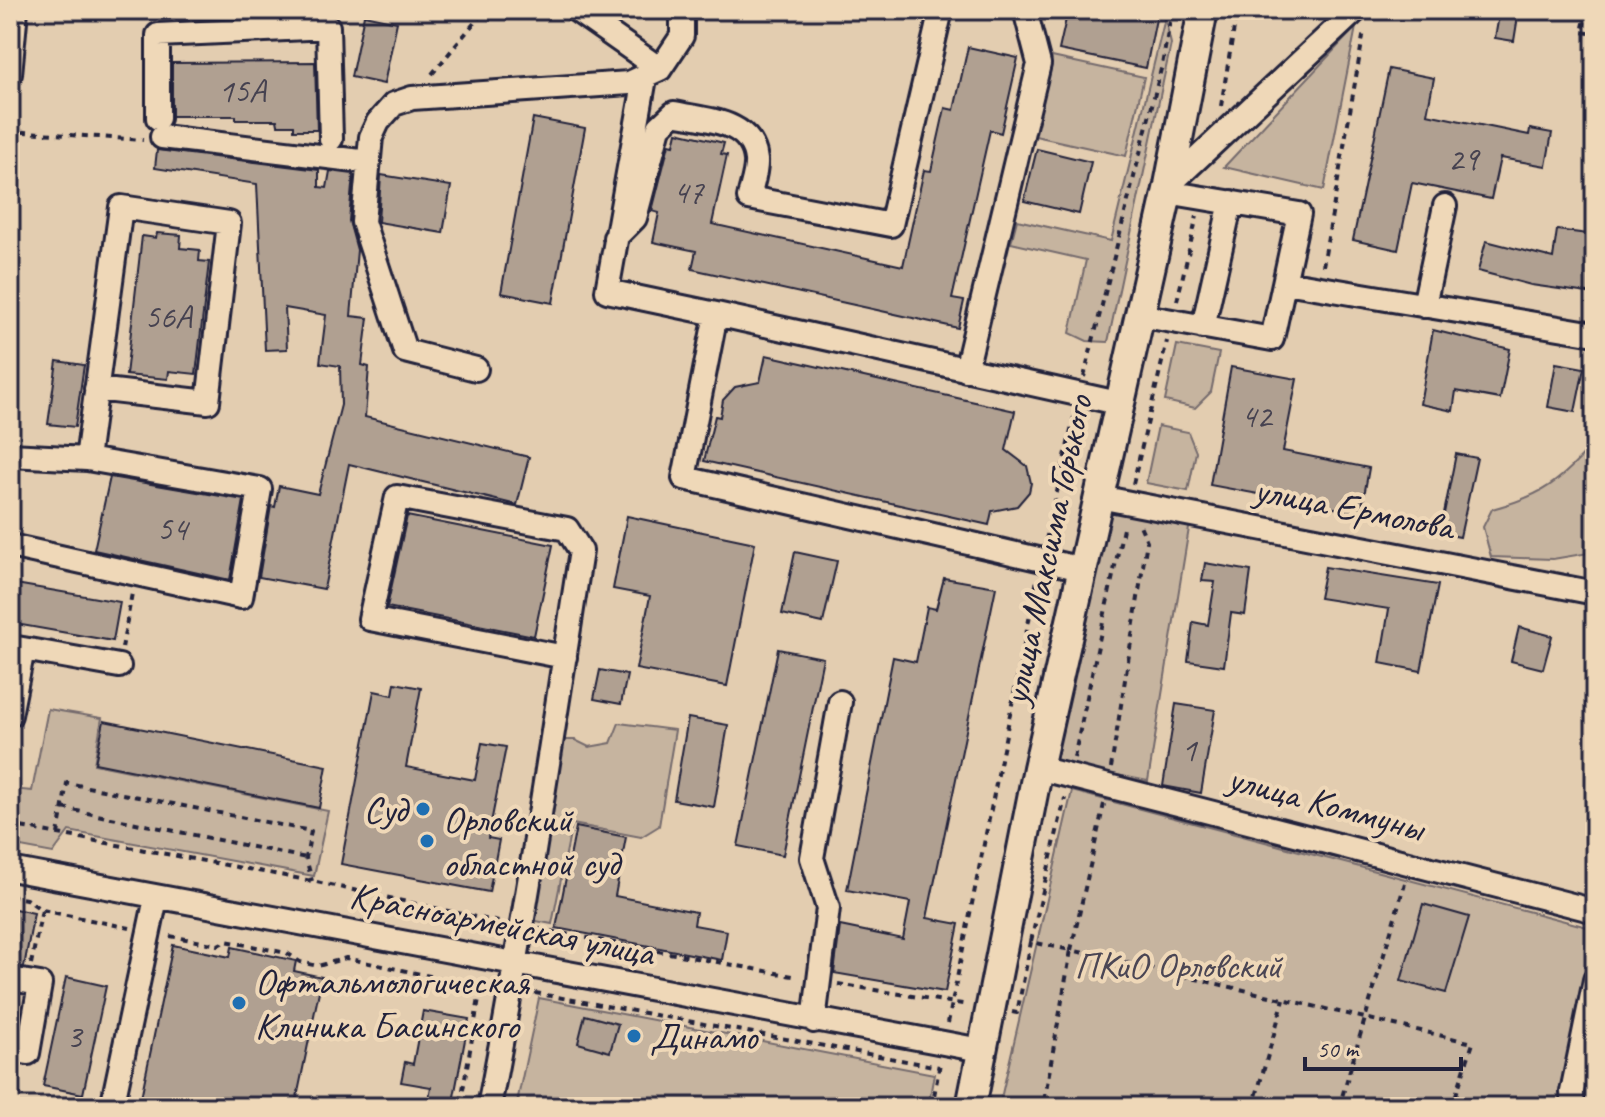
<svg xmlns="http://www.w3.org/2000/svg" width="1605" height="1117" font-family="Caveat,sans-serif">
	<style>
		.green { fill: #c6b49f; stroke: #746b6d; stroke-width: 2 }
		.building { fill: #b0a091; stroke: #22223b; stroke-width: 2 }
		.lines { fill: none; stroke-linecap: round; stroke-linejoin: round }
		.minor-casing { stroke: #22223b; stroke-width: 28 }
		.major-casing { stroke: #22223b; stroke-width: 34 }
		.path { stroke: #22223b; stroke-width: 4; stroke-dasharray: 6 6; stroke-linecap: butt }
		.minor { stroke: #efd8b8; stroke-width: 22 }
		.major { stroke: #efd8b8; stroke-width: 28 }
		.poi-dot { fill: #1f6fb2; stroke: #efd8b8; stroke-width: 3 }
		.labels { text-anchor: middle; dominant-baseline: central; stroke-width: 8; stroke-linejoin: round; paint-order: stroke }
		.number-label { font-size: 34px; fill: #464250 }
		.street-label { font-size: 38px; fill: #22223b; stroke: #efd8b8 }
		.poi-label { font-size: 38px; fill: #22223b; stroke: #efd8b8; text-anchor: start }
		.park-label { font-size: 38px; fill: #4b4654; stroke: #efd8b8 }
	</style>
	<rect width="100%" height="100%" fill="#e3cdb0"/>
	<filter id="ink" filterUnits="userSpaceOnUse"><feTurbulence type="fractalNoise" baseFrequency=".0125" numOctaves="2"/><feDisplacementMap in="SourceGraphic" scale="16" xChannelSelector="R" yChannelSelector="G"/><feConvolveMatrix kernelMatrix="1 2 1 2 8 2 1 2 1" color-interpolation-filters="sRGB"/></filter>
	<g filter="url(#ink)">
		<!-- green -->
		<path class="green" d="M1165,18L1171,44L1108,342L1087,341L1070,333L1086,260L1011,243L1017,220L1111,241Z
			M1356,27L1324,190L1224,167Z
			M1052,57L1144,77L1126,156L1035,136Z
			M1177,345L1219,353L1211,392L1195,408L1165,401Z
			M1158,426L1188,432L1196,452L1188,491L1146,483Z
			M1595,443V552L1553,559L1491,557L1483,527L1492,509C1545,495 1558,482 1595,443Z
			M1106,508L1190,522L1148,781L1055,763Z
			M48,709L102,718L94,764L328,811L314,876L69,831L53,853L10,845L12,789L32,791Z
			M619,723L675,730L659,826L641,837L572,824L552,924L531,920L561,740H575L589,747L611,743Z
			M1072,791L1595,929V1107H999Z
			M539,998L934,1074L928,1107H516Z"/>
		<!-- building -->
		<path class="building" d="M1068,10H1139L1157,14L1146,68L1059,50Z
			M1500,10H1519L1514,41L1495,38Z
			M364,15L397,22L384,84L351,77Z
			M968,47L1018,58L1001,133L990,130L952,299L964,301L958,328L692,269L696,251L653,242L659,213L652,211L669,144L674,145L677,132L724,143L721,154L727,155L712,224L903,266L924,170L931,171L945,108L954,110Z
			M315,62L317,130H294V125H278L277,120H236V116H172V63Z
			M1389,69L1434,78L1427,114L1529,135L1530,129L1552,133L1546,166L1500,158L1491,199L1412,183L1398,250L1353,240Z
			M533,118L585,128L553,303L501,293Z
			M1037,149L1091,162L1079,214L1024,201Z
			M157,150L319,170V187L327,188L330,171L353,174L349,221L357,250L351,316L368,318L362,365L369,367L365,417L529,457L517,505L349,464L324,589L259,577L271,506L275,507L279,486L318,494L341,405L340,366L320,363L326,315L285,308L287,349L265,350L257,184L155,168Z
			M381,175L451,186L443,233L378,222Z
			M1557,230L1595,235V294L1531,285L1478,271L1486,241L1553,258Z
			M157,233L181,235L180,248L200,250L199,261L209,262L196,374L169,371L168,379L126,375L142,236L156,238Z
			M1433,330L1510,349L1500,399L1456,391L1453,411L1420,404Z
			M766,355L1015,411L1006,450L1027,466L1031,483L1029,492L1017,506L992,511L989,525L704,461L715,416L720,417L723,400L735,387L760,382Z
			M57,361L84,365L75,427L48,424Z
			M1556,363L1584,368L1575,412L1548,407Z
			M1231,367L1297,379L1283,451L1369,468L1361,513L1210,485Z
			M1456,454L1477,458L1460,537L1440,533Z
			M110,477L244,500L230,580L94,550Z
			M407,516L553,545L534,636L387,607Z
			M627,516L755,543L727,686L636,669L650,596L613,589Z
			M795,552L837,561L823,623L782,614Z
			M1205,563L1251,571L1245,615L1231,613L1224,666L1188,661L1193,622L1208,625L1215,582L1202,581Z
			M1325,567L1438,585L1421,671L1380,663L1389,609L1319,598Z
			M944,578L996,587L927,918L959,924L945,992L834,973L840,926L903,939L910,902L847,890L893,657L916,662L927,607L936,609Z
			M10,583L120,602L113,641L10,623Z
			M1519,627L1552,636L1543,669L1511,661Z
			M778,649L823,658L783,855L738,846Z
			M600,670L627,675L621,704L594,699Z
			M395,683L421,688L406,767L475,780L482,743L506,747L488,838L499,840L489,892L341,864L374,691L393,695Z
			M1176,704L1215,710L1201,793L1163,786Z
			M688,718L728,725L714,807L674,800Z
			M104,721L327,766L319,808L95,763Z
			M576,827L626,837L615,896L696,912L694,925L727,931L722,960L556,928Z
			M1423,904L1469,917L1446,993L1401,981Z
			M10,908L34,913L24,967L10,965Z
			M173,945L230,957L232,947L296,961L294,971L322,977L295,1107H139Z
			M66,977L106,986L83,1094L43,1086Z
			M423,1011L469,1019L452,1107L428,1103L431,1087L401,1082L405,1062L413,1064Z
			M585,1015L618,1024L610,1052L578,1043Z"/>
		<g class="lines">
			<defs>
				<path id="minor" d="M576,10L660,69L682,36V10
					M10,74L16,10
					M645,78L607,291L716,314
					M158,118V35L328,27L331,139
					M162,137L369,162
					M1169,185L1356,10
					M615,238L635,218L659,127L674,113C705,120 752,120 756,160C757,172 751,187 749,198L891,225L941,10
					M1285,282L1595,334
					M1424,306L1445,206
					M1139,315L1272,339L1299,214L1167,192
					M1203,327L1231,202
					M476,369L405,351L363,222L371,137L378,122L394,104L412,98L629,83L660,69
					M966,370L1039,64L1025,10
					M10,455L87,459L260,489L241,597L10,546
					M87,459C99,375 110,291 121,207L229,223L208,402L96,389
					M1099,497L1595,593
					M1082,569L684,478L716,314L1118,403
					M23,649L119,666
					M10,715L23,649L11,647
					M1038,768L1595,911
					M10,869L981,1050
					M10,979L40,984L28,1053L10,1050
					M814,1021L828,908L812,858L840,702
					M112,1107L156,898
					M489,1107C525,922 552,736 581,551L567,529L397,497L370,619L565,657
					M1573,1107L1572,1092L1595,980"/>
				<path id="major" d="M971,1107L1038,768L1169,185L1203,10"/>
			</defs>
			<!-- minor casing -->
			<use href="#minor" class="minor-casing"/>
			<!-- major casing -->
			<use href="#major" class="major-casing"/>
			<!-- path -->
			<path class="path" d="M810,10H853
				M1587,10L1582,32L1595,34
				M432,74L485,10
				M1221,106L1237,10
				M10,131L143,140
				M1323,266L1364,31
				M1177,301L1197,216
				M1084,377L1162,65L1172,10
				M1133,484L1167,341
				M1046,540L1075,413
				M122,648L132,593
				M1074,758L1124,524
				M1111,768L1147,541L1140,525
				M1104,804L1071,950L1473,1043L1452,1107
				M63,808L306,858
				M10,825L312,881L503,923
				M58,834L67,783L311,831L306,858L312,881
				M10,896L26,899L42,910L130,928
				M539,929L798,977
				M170,936L218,945L226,941L287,953L300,962L318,966L346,958L481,987L460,1107
				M1031,941L1065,798
				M31,964L42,910
				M838,984L968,1005
				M535,993L939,1067
				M1012,1012L1017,1013L1031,942L1071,950L1043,1107
				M948,1023L1037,580
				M1044,1099L1064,1107
				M932,1107L940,1063
				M1253,1107L1284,999
				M1339,1107L1405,883"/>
			<!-- minor -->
			<use href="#minor" class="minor"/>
			<!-- major -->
			<use href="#major" class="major"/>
		</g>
	</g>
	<!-- markers -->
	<g class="poi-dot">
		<circle cx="423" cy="809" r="8"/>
		<circle cx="427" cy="841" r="8"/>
		<circle cx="239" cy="1003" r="8"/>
		<circle cx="634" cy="1036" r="8"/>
	</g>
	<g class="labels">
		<!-- number labels -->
		<g class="number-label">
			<text x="242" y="90">15А</text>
			<text x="1463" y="158">29</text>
			<text x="688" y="191">47</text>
			<text x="168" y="316">56А</text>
			<text x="1256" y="415">42</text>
			<text x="172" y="528">54</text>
			<text x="1189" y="749">1</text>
			<text x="74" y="1036">3</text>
		</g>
		<!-- street labels -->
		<g class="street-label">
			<text transform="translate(1354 508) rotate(11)">улица Ермолова</text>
			<text transform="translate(1047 550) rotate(-78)">улица Максима Горького</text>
			<text transform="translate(1326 803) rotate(15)">улица Коммуны</text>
			<text transform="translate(502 924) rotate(11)">Красноармейская улица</text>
		</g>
		<!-- poi labels -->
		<g class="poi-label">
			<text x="407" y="809" text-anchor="end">Суд</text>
			<text x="443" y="819">Орловский<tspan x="443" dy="44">областной суд</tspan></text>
			<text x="255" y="981">Офтальмологическая<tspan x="255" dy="44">Клиника Басинского</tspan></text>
			<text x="650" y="1036">Динамо</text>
		</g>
		<!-- park labels -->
		<g class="park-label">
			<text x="1178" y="965">ПКиО Орловский</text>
		</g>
	</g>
	<!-- margin -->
	<rect width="1605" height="1117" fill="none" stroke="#efd8b8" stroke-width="40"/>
	<rect x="20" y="20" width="1565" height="1077" fill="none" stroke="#22223b" stroke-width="3" filter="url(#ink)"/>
	<!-- scale -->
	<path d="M1305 1057v12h156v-12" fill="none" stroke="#22223b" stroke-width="4"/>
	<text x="1317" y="1057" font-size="24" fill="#22223b" stroke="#efd8b8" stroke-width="6" paint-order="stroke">50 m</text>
</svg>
